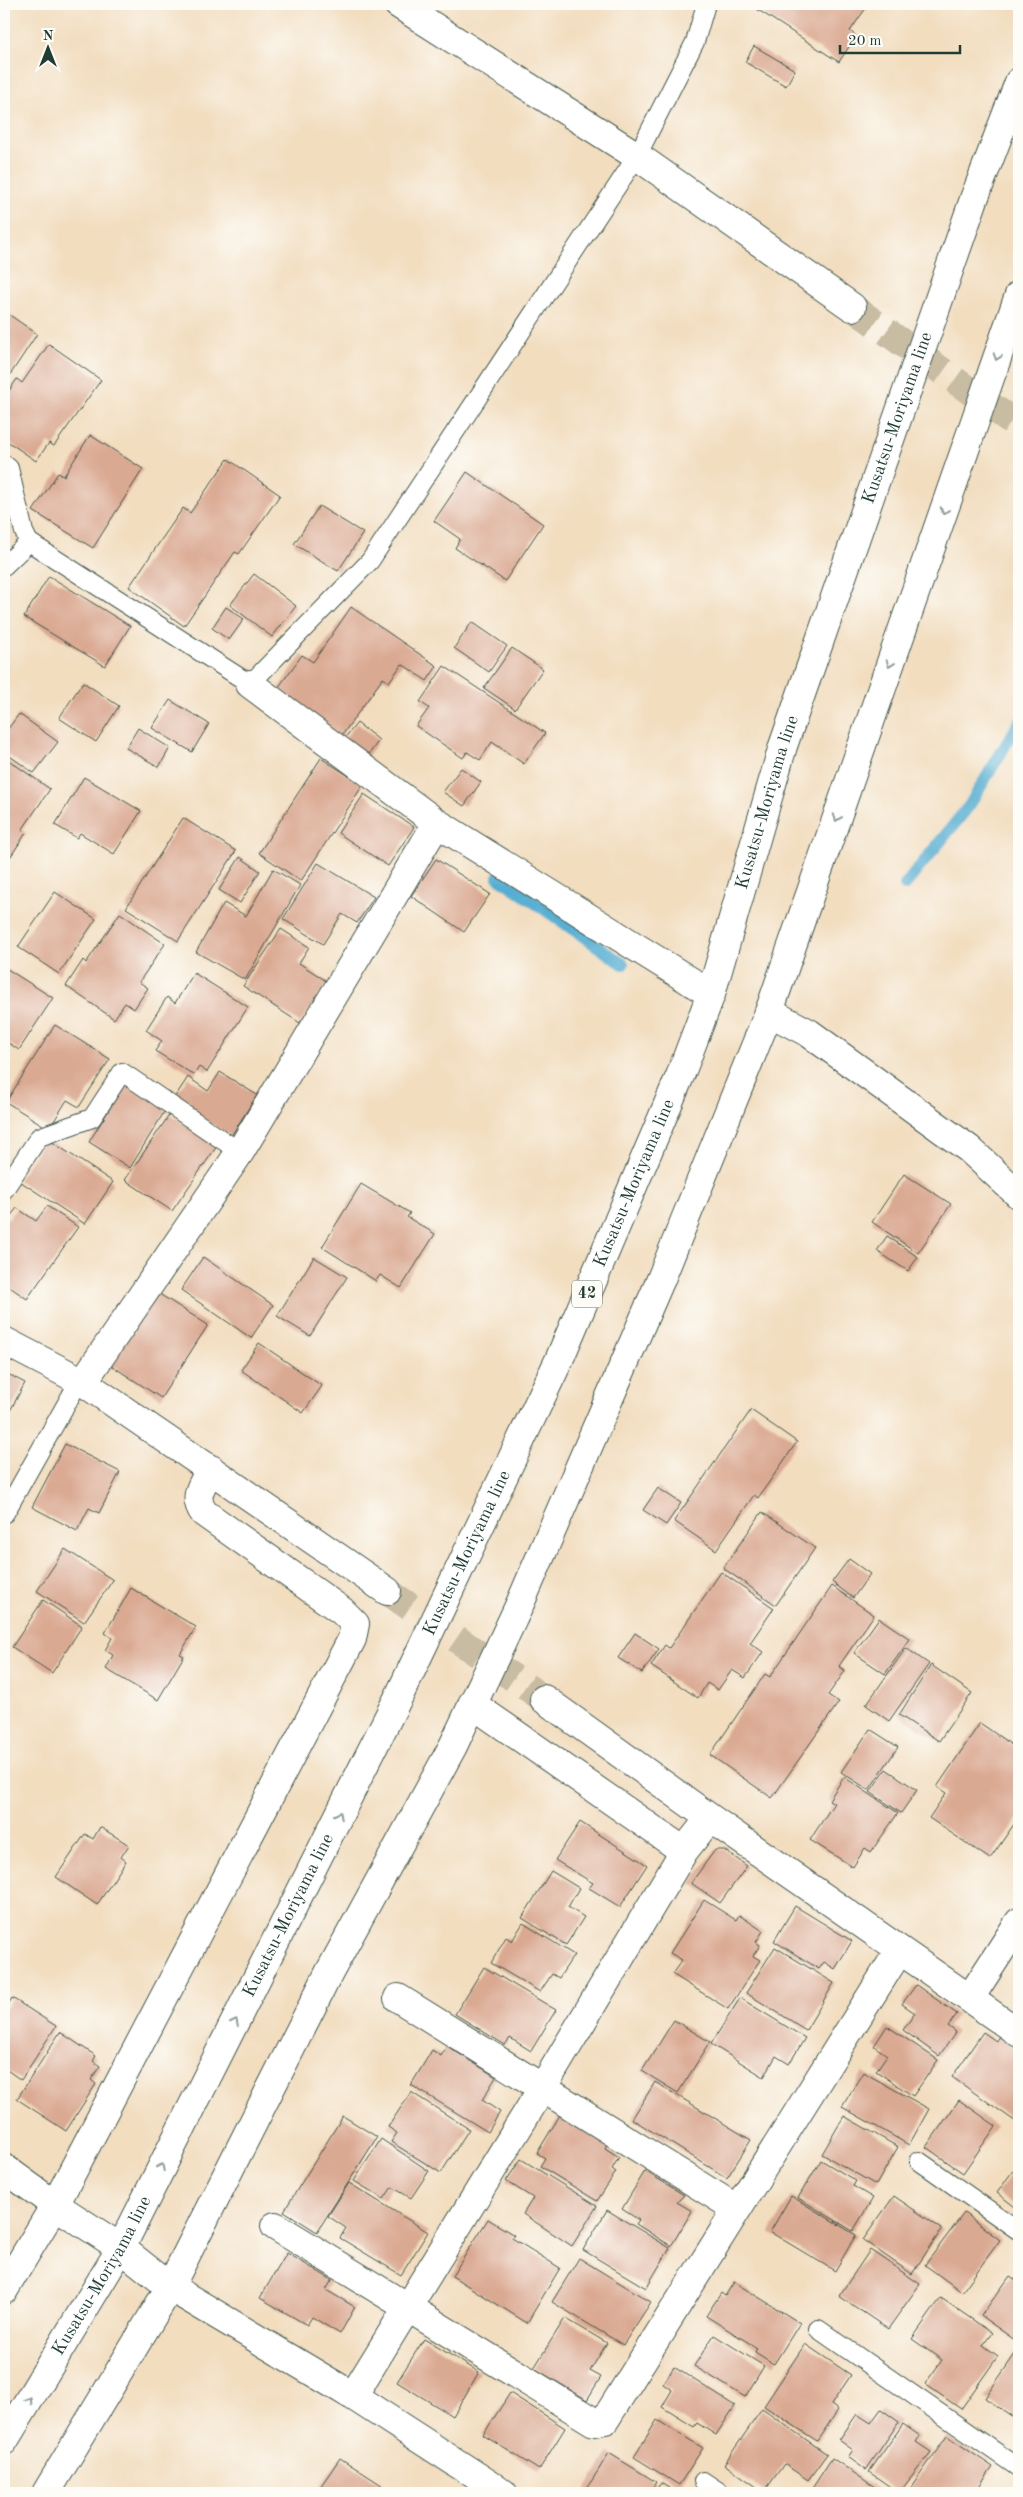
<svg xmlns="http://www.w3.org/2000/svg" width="1023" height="2497" font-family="'Old Standard TT',serif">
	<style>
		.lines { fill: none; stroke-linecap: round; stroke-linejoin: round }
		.stream { stroke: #55add2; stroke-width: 12 }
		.building { fill: #daa992 }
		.street-tunnel { stroke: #c8bda3; stroke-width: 28; stroke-dasharray: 28 14; stroke-linecap: butt }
		.lane-casing { stroke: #3f5549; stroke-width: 20 }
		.street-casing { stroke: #3f5549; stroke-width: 30 }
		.primary-casing { stroke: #3f5549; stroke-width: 30 }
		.lane { stroke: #fff; stroke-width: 18 }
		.street { stroke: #fff; stroke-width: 28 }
		.primary { stroke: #fff; stroke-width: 28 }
		.oneway { stroke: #8f9e9a }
		.labels { text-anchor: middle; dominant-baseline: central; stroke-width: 4.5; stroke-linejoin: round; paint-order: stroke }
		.shield { fill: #fdfcf7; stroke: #62766e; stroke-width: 1 }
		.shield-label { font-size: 16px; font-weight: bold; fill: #1f3d34 }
		.street-label { font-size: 18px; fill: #1f3d34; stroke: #fdfcf7 }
	</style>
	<rect width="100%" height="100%" fill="#fdfcf7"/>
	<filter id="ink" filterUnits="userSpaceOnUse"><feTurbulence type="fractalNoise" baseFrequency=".02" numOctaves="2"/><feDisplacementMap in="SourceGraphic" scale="10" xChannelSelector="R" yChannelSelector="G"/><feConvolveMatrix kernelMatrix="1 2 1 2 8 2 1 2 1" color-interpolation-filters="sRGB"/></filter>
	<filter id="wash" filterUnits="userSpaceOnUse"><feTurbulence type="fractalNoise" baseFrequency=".0096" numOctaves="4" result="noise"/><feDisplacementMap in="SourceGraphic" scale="20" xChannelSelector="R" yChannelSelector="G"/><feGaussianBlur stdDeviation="1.12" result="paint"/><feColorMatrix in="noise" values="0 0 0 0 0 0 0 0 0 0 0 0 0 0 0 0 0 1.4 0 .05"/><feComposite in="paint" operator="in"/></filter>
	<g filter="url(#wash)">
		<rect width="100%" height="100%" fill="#f2ddbf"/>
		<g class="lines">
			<!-- stream -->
			<path class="stream" d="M498,877L623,964
				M905,885L969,806L1019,723"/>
		</g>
		<g id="blocks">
			<!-- building -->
			<path class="building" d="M753,4H866L868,5L850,31L856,36L839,62L752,6Z
				M754,46L795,70L786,86L745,62Z
				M4,311L37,334L6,381L4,379Z
				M49,344L101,380L54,446L49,443L36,461L4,439V398L17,379L22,383Z
				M90,435L143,469L93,548L33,511L58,473L64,476Z
				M228,459L280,495L239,554L235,552L184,626L129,587L183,508L190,513Z
				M467,472L543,524L505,581L455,548L460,539L434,521Z
				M319,506L363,533L338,571L294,544Z
				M254,574L296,606L272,637L230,605Z
				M49,576L130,626L105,666L24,617Z
				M226,607L244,619L229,640L212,628Z
				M351,607L437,666L427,681L402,664L389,682L383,678L340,738L278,688L302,655L313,662Z
				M472,622L507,646L489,672L454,648Z
				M512,648L543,669L515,709L484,688Z
				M444,666L545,733L524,764L492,742L480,760L467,752L463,758L416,726L429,708L420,702Z
				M83,682L119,706L96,742L59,718Z
				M170,700L209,724L192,752L152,728Z
				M19,714L58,742L34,773L4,752V734Z
				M357,723L379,740L367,757L344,739Z
				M138,728L170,748L159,767L126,748Z
				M4,757L50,789L22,830L26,833L11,856L4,851Z
				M321,758L363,785L301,881L259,853Z
				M461,768L481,782L464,806L443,792Z
				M84,777L141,811L114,854L80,833L77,838L55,825Z
				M364,794L414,827L388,866L338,833Z
				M183,818L236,851L178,941L126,908Z
				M240,857L260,871L240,903L219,890Z
				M436,859L490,894L464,932L411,896Z
				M318,863L374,897L357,923L342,914L323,944L283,919Z
				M273,869L300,885L245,980L196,952L224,903L246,916Z
				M55,892L96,919L59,974L18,947Z
				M120,913L165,944L139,982L148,988L134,1009L125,1003L114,1019L66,986L83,960L86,963Z
				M281,929L309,947L299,963L328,982L300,1023L243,986Z
				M4,967L53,998L19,1050L4,1040Z
				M194,973L248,1007L207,1072L199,1067L194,1075L155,1051L162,1041L146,1030L167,997L175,1003Z
				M55,1025L110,1059L79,1107L67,1100L49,1129L6,1102Z
				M220,1072L257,1095L231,1136L173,1100L188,1077L208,1091Z
				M125,1084L166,1109L130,1168L89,1142Z
				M170,1114L217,1146L172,1211L125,1180Z
				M46,1138L113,1182L85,1224L18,1180Z
				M904,1174L951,1204L918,1253L872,1222Z
				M361,1184L410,1213L407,1217L435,1234L401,1288L380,1275L376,1281L322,1247Z
				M47,1206L78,1227L27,1299L4,1283V1216L8,1219L17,1208L36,1221Z
				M887,1236L918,1257L908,1271L877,1251Z
				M203,1257L273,1305L251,1338L181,1290Z
				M314,1257L347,1277L310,1336L277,1316Z
				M153,1290L208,1325L161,1398L106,1362Z
				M259,1343L322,1386L303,1413L241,1370Z
				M4,1372L25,1383L4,1422Z
				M751,1410L797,1442L758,1498L754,1495L716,1550L674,1521Z
				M65,1444L120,1472L99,1513L89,1508L77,1531L32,1507Z
				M658,1488L681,1503L666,1525L643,1510Z
				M762,1512L815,1548L776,1605L723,1568Z
				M65,1549L113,1580L84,1622L37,1591Z
				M849,1559L870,1574L853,1598L832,1582Z
				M721,1572L774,1608L750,1643L763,1652L745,1678L732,1670L718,1690L707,1683L698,1698L651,1666L665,1645L669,1648Z
				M832,1586L874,1615L839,1666L845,1671L828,1695L839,1702L772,1798L710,1755L765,1674L770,1677Z
				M131,1588L196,1627L180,1654L184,1656L158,1700L106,1669L113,1655L105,1650L112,1638L105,1633Z
				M43,1600L82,1626L52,1673L12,1647Z
				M879,1618L910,1639L885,1674L854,1653Z
				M635,1633L659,1649L642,1673L618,1658Z
				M906,1648L929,1664L889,1721L866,1705Z
				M931,1665L972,1693L939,1741L899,1715Z
				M980,1723L1019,1750V1817L990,1859L929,1818L946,1793L937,1787Z
				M870,1729L898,1747L869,1790L841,1772Z
				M886,1769L917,1790L901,1813L870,1792Z
				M844,1777L898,1813L871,1852L865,1848L853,1867L810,1840L834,1803L829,1800Z
				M580,1822L647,1865L620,1907L589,1888L593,1883L555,1860Z
				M100,1827L129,1845L121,1857L126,1861L97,1905L56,1877L85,1834L93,1839Z
				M715,1850H724L747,1866L720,1903L691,1883Z
				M551,1871L579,1888L568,1907L584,1917L566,1945L522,1918Z
				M704,1900L736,1920L739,1915L763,1931L756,1942L760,1945L753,1956L760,1960L728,2009L672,1974L682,1960L670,1953Z
				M795,1906L852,1941L835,1969L824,1962L819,1969L774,1941Z
				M523,1923L574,1955L559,1978L552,1974L540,1992L491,1963L506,1937L512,1941Z
				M775,1947L834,1983L806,2030L746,1993Z
				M484,1967L556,2010L531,2051L510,2038L505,2045L455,2014Z
				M916,1985L957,2014L948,2026L956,2032L939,2056L903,2030L915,2013L902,2004Z
				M12,1998L56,2026L21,2080L4,2068V2011Z
				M740,1998L805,2038L789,2064L776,2056L764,2077L711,2044Z
				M674,2020L710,2042L678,2093L642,2071Z
				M887,2026L938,2060L913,2096L876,2071L887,2055L874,2046Z
				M60,2032L96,2056L93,2061L100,2066L91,2080L96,2084L66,2131L17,2099Z
				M983,2032L996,2041L999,2036L1019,2050V2124L952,2077Z
				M447,2046L496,2077L482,2100L500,2112L488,2132L411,2085L432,2050L441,2056Z
				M863,2072L929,2109L909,2145L842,2107Z
				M655,2082L751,2140L727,2178L632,2119Z
				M411,2092L469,2129L441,2173L391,2142L397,2133L388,2127Z
				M959,2100L996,2126L963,2173L926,2147Z
				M560,2115L607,2144L605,2148L619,2157L612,2169L616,2172L597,2201L540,2166L545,2158L537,2153Z
				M343,2116L377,2137L317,2232L284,2211Z
				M844,2116L898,2147L876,2185L822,2154Z
				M381,2139L429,2171L411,2198L392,2187L384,2199L354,2181Z
				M521,2159L597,2206L572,2246L523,2214L533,2198L506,2181Z
				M821,2160L856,2181L853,2186L873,2198L853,2231L798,2198Z
				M1019,2162V2210L997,2193Z
				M645,2171L684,2195L677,2202L692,2211L671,2246L636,2224L639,2220L622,2209Z
				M349,2183L428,2232L401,2275L340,2238L346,2228L328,2216Z
				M791,2196L856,2235L835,2271L770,2232Z
				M894,2196L942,2229L912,2274L863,2240Z
				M607,2210L670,2248L646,2288L583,2250Z
				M964,2213L1000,2240L962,2292L925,2265Z
				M488,2219L514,2235L512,2238L560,2268L527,2323L452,2276Z
				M870,2250L920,2284L888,2329L839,2296Z
				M287,2253L332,2280L326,2290L355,2307L340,2334L312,2317L307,2325L260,2298Z
				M579,2258L651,2302L623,2345L552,2302Z
				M1010,2276L1019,2282V2343L981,2316Z
				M734,2282L800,2323L774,2364L755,2352L757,2348L706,2316L721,2293L725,2296Z
				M941,2298L992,2333L983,2345L998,2356L961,2409L925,2384L942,2360L912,2339Z
				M565,2318L607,2343L590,2371L601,2377L587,2400L534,2368Z
				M714,2335L764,2366L745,2397L694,2366Z
				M424,2339L479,2372L453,2416L397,2382Z
				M805,2344L851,2375L831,2405L838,2410L817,2441L764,2406Z
				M1015,2354L1019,2357V2421L985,2398Z
				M674,2367L735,2406L716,2435L697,2423L694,2427L662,2407L672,2390L663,2384Z
				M510,2393L565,2428L539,2470L483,2435Z
				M762,2409L827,2454L808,2480L784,2464L764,2492L724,2464Z
				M881,2409L899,2422L866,2470L848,2457L853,2450L839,2440L857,2414L871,2423Z
				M657,2420L703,2448L679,2485L634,2457Z
				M903,2424L920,2436L916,2442L931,2452L899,2493L869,2472Z
				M947,2436L993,2467L975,2493H917L910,2489Z
				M609,2453L656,2482L649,2493H584Z
				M340,2458L394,2493H316Z
				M832,2458L882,2492L881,2493H809Z
				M661,2483L677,2493H654Z"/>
		</g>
	</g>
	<g filter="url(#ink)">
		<use href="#blocks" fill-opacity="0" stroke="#3f5549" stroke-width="1"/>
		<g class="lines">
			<!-- street-tunnel -->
			<path class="street-tunnel" d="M852,307L1019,426
				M387,1591L544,1699"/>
			<defs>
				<path id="lane" d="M4,464L9,468L24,532L29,542L250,684L370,561L637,156L695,42L706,4
					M4,566L29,542
					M4,1190L39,1137L92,1118L122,1072L240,1152
					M5,1513L73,1392L83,1382
					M919,2161L1019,2231
					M818,2329L1019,2468
					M703,2481L721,2493"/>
				<path id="street" d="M398,4L637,156L852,307
					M250,684L437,823L711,994
					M769,1012L809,1033L969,1149L1019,1195
					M4,1341L83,1382L387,1591
					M83,1382L240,1152L437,823
					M544,1699L710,1818L1019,2033
					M472,1704L684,1851
					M398,1998L737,2209
					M970,1998L1019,1922
					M4,2168L55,2205L121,2248L170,2287L353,2396L503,2493
					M275,2226L594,2422L605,2420L899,1951
					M4,2290L55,2205L352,1639L355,1624L342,1611L204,1513C192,1497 202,1485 211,1469
					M353,2396L543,2087L684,1851L710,1818"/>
				<g id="primary">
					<path id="s1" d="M4,2441L121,2248L399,1696L559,1360L680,1076L711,994L783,746L974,199L1019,82"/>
					<path d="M46,2493L170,2287L329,1973L453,1746L519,1606L661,1279L769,1012L1019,295"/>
				</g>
			</defs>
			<!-- lane casing -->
			<use href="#lane" class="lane-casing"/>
			<!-- street casing -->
			<use href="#street" class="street-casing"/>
			<!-- primary casing -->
			<use href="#primary" class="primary-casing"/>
			<!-- lane -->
			<use href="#lane" class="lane"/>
			<!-- street -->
			<use href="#street" class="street"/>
			<!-- primary -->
			<use href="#primary" class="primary"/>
		</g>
		<!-- one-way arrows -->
		<defs><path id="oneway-chevron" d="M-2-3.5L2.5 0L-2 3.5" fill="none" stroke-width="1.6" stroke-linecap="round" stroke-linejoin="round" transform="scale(1.25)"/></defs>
		<g class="oneway">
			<use href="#oneway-chevron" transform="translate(997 357) rotate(109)"/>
			<use href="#oneway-chevron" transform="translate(944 511) rotate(109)"/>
			<use href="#oneway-chevron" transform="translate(890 664) rotate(109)"/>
			<use href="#oneway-chevron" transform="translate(837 818) rotate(109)"/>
			<use href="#oneway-chevron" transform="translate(339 1815) rotate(-63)"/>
			<use href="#oneway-chevron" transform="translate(235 2022) rotate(-63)"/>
			<use href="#oneway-chevron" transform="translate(161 2167) rotate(-63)"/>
			<use href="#oneway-chevron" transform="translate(29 2400) rotate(-59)"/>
		</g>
	</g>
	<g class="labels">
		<!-- shield labels -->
		<rect class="shield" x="572" y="1280.5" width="30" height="27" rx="4"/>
		<g class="shield-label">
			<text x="587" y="1294">42</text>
		</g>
		<!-- street labels -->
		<g class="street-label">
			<text stroke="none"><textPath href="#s1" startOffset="2218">Kusatsu-Moriyama line</textPath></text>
			<text stroke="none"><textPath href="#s1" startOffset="1812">Kusatsu-Moriyama line</textPath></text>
			<text stroke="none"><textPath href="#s1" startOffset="1408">Kusatsu-Moriyama line</textPath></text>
			<text stroke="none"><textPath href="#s1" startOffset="1002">Kusatsu-Moriyama line</textPath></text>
			<text stroke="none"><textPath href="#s1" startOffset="598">Kusatsu-Moriyama line</textPath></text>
			<text stroke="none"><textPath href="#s1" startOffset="192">Kusatsu-Moriyama line</textPath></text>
		</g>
	</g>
	<!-- margin -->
	<rect width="1023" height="2497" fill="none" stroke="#fdfcf7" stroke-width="20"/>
	<!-- north arrow -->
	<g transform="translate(48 48)" stroke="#fdfcf7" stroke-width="4" paint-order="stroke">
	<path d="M0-4L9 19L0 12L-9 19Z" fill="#1f3d34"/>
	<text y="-8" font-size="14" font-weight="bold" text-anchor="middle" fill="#1f3d34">N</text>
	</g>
	<!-- scale -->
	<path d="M840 45v8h120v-8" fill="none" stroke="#1f3d34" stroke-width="2.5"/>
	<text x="848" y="45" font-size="15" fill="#1f3d34" stroke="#fdfcf7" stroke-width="4" paint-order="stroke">20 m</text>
</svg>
